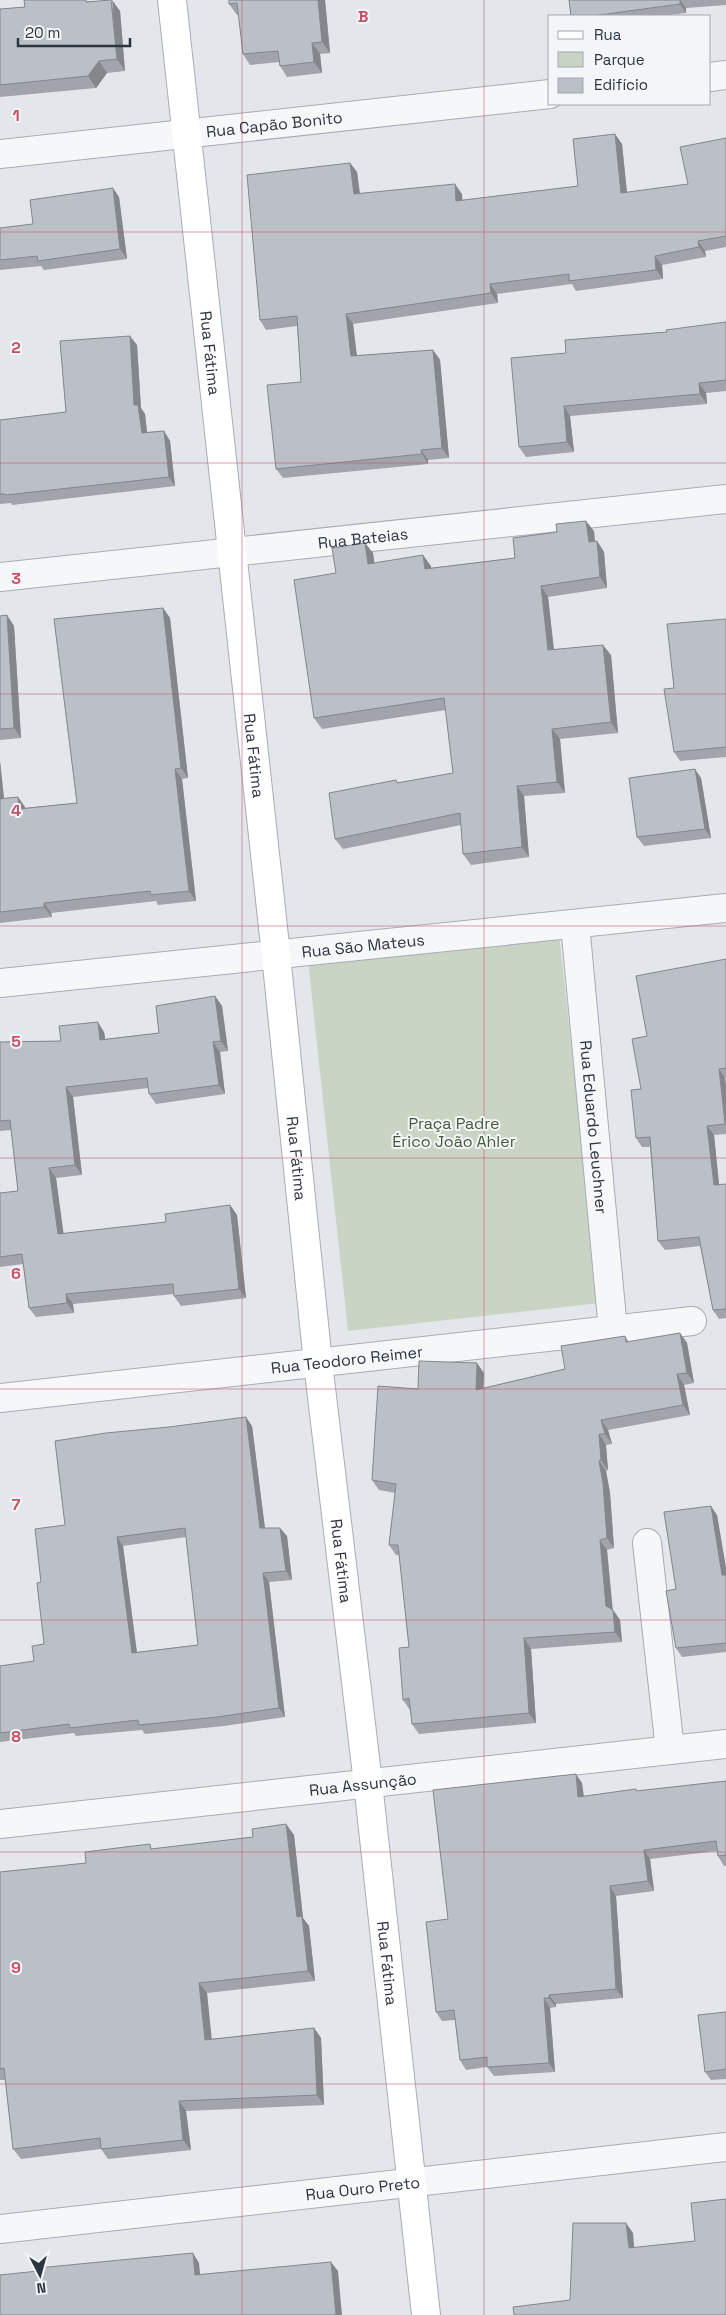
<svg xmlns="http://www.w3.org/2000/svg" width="726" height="2315" font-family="'Space Grotesk',sans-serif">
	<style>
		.green { fill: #c9d4c5 }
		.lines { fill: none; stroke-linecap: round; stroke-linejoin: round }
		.minor-casing { stroke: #a8adb4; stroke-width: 30 }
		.secondary-casing { stroke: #a8adb4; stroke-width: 30 }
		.minor { stroke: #f6f7f9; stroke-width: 28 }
		.secondary { stroke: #fff; stroke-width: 28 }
		.wall { fill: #a1a5ab; fill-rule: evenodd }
		.shaded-wall { fill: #83868b }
		.building { fill: #bbc0c7; stroke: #83868b; fill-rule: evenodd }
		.grid { fill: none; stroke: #c65166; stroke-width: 1; stroke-opacity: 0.55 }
		.labels { text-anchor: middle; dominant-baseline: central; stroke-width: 4; stroke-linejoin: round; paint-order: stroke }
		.street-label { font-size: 16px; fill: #2c3442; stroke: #f3f5f8 }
		.park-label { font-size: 16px; fill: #425c3a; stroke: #f3f5f8 }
		.grid-label { font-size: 16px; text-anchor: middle; font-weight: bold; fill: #c65166; stroke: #f3f5f8; stroke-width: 4; stroke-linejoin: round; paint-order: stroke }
	</style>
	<rect width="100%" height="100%" fill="#e3e6ea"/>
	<!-- green -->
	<path class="green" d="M559,934L600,1303L348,1331L308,961Z"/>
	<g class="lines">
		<defs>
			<g id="minor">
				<path d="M710,77L726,75"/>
				<path id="s1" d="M0,154L550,94"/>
				<path id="s2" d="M0,577L726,499"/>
				<path id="s3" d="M575,924L613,1330"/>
				<path id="s4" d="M0,983L726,908"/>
				<path id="s5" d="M0,1398L692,1321"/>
				<path d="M647,1543L670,1750"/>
				<path id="s6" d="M0,1824L726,1744"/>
				<path id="s7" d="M0,2229L726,2147"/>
			</g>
			<g id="secondary">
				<path id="s8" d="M172,0L276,955L318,1363L368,1783L426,2315"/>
			</g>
		</defs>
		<!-- minor casing -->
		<use href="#minor" class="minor-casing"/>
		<!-- secondary casing -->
		<use href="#secondary" class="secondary-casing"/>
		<!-- minor -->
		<use href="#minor" class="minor"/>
		<!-- secondary -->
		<use href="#secondary" class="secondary"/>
	</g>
	<!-- wall -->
	<path class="wall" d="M229,0H325L330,53L320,54L322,73L287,77L280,66L279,62L250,65L243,54L239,15H237L229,4Z
		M569,0H726V5L686,8V13L661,16H571Z
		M93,1L120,11L125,71L107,73L96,88L0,97V9Z
		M726,138V247L705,251L706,257L662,265L663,279L576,291L572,284L497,294L498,303L353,324L357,356L433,350L440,360L449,458L428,460V464L283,478L276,469L301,382L297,326L266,330L260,320L350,163L357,172L360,194H462V200L578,186L622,144L627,193L688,184Z
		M119,197L127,259L44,270L41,266L0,270V228L33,224Z
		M726,322V391L706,393L707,404L570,416L574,452L526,457L519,447L566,353L667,332Z
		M137,345L141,408L145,414L147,432L164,431L170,441L175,486L12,505L11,503L0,504V420L66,412Z
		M594,531L595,542L597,541L604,552L607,588L548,597L554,649L611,655L618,733L560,739L565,793L524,796L529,857L471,865L463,854L461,825L343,849L335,839L399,783L453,773L446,710L322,729L314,718L336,573L365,543L373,553L374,563L431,566V568L515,558Z
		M163,608L170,618L188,778L182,779L196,901L158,905L156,901L51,913L52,917L0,923V761L4,798L18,797L25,807V808L77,803Z
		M0,616L14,626L21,738L0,740Z
		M726,619V757L680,761L674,752V688Z
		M701,778L711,838L644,846L637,837Z
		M726,959V1078H725L726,1086V1134L714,1135L719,1185L726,1184V1318L719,1319L713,1310L700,1246L665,1250L658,1241L650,1147H642L636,1138L647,1036Z
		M215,996L222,1006L228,1051L220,1052L225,1094L156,1104L149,1094L148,1088L73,1097L82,1175L56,1178L63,1234L166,1222L230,1205L237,1215L246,1298L181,1306L174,1296V1294L73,1304L74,1313L36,1317L29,1308L23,1264L0,1267V1193L18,1191L11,1130L0,1131V1042L61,1041L104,1032L105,1039L159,1033Z
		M680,1333L687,1343L694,1383L684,1385L690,1415L608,1430L612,1444L606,1445L608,1470L606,1471L610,1493L614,1548L607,1550L613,1610L620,1620L622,1642L531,1649L536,1723L419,1734L412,1724L410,1709V1710L403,1700L409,1647L399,1555H396L389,1545L395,1493L379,1490L372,1480L418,1389L484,1373L483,1388L565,1369L625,1336L629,1342Z
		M252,1426L265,1528L287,1536L292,1580L269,1582L285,1717L224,1726L145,1734L142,1730L76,1736L74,1733L0,1742V1666L34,1661L44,1644L41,1582L65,1525ZM186,1537L198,1645L137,1652L123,1546Z
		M717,1515L726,1568V1652L682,1657L676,1648V1589Z
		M726,1781V1866H724L718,1856L717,1851L650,1859L654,1891L616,1896L623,1998L556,2004V2007L550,2008L555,2072L494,2076L487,2067L466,2070L460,2060L455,2020L442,2021L436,2012L448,1919L582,1783L584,1797Z
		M286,1824L294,1835L303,1918L309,1926L315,1981L207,1993L211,2039L314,2028L321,2038L324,2105L186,2111L191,2150L108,2159L101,2149L21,2159L13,2149L5,2080H0V1872L86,1863L154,1849L253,1837Z
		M726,2012V2079L711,2080L705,2072Z"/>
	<!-- shaded-wall -->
	<path class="shaded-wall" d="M112,0L120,11L125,71L117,59Z
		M318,0H325L330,53L322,42Z
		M680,0L686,8V13L680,4Z
		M312,43L320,54L322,73L314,62Z
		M99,61L107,73L96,88L88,76Z
		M615,134L622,144L628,203L621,193Z
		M350,163L357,172L361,204L354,194Z
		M455,184L462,194L463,211L456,201Z
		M113,188L119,197L127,259L120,249Z
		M698,241L705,251L706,257L699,247Z
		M655,256L662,265L663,279L656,270Z
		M490,284L497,294L498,303L491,293Z
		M346,314L353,324L358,366L351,356Z
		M130,336L137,345L141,408L145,414L148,442L142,433L134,405Z
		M433,350L440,360L449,458L442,448Z
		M699,383L706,393L707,404L700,394Z
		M564,406L570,416L574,452L567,442Z
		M164,431L170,441L175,486L169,477Z
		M421,450L428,460V464L422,454Z
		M586,521L594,531L596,553L589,542Z
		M597,541L604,552L607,588L600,577Z
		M365,543L373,553L376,574L368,564Z
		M423,555L431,566L433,580L425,569Z
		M541,586L548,597L555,661L548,650Z
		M163,608L170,618L188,778L181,768Z
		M7,615L14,626L21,738L14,728Z
		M603,645L611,655L618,733L611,722Z
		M552,729L560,739L565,793L557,782Z
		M0,761L5,809L0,802Z
		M175,769L182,779L196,901L189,891Z
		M695,769L701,778L711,838L705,829Z
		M517,786L524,796L529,857L522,847Z
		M18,797L25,807L26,819L19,809Z
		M44,903L51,913L52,917L44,907Z
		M215,996L222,1006L228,1051L221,1041Z
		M98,1022L104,1032L107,1050L100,1040Z
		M213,1042L220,1052L225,1094L219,1085Z
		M719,1069L725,1078L726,1086V1125Z
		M66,1087L73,1097L82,1175L75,1165Z
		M707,1126L714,1135L720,1194L714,1185Z
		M49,1168L56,1178L65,1244L58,1234Z
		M230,1205L237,1215L246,1298L239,1289Z
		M66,1294L73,1304L74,1313L67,1303Z
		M680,1333L687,1343L694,1383L687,1373Z
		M477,1363L484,1373L483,1400L476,1390Z
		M677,1374L684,1385L690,1415L683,1405Z
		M246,1417L252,1426L266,1537L260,1528Z
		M601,1420L608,1430L612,1444L605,1434Z
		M599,1434L606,1445L608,1470L601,1460Z
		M599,1461L606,1471L610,1493L614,1548L607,1538Z
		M711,1506L717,1515L726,1568V1580L722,1575Z
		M280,1528L287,1536L292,1580L286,1571Z
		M117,1537L123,1546L138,1662L132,1653Z
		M600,1540L607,1550L613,1616L606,1606Z
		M263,1573L269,1582L285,1717L279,1708Z
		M613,1610L620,1620L622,1642L615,1632Z
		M524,1638L531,1649L536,1723L529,1713Z
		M576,1774L582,1783L585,1807L578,1797Z
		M286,1824L294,1835L303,1918L309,1926L315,1981L308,1971L297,1917Z
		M644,1850L650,1859L654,1891L648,1881Z
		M610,1886L616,1896L623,1998L616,1989Z
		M199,1983L207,1993L213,2051L205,2040Z
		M549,1995L556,2004V2007L549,1998Z
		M544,1998L550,2008L555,2072L549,2063Z
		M314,2028L321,2038L324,2105L317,2095Z
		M179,2101L186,2111L191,2150L183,2140Z
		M626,2223L633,2233L635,2257L629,2248Z
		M193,2253L199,2263L201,2284L195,2275Z
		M331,2262L338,2271L342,2315H336Z"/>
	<!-- building -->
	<path class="building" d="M24,0H86V2L111,0L117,59L99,61L88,76L0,85V9L25,7Z
		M229,0H318L322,42L312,43L314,62L280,66L278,51L243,54L237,3L229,4Z
		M569,0H680V4L592,16H571Z
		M615,134L621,193L688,184L680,147L726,138V236L698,241L699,247L655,256L656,270L569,281V274L490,284L491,293L346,314L351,356L433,350L442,448L421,450L422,454L276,469L267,385L301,382L297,316L260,320L247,175L350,163L354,194L455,184L456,201L578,186L573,139Z
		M113,188L120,249L38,261L37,256L0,260V228L33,224L30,200Z
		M726,322V380L699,383L700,394L564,406L567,442L519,447L511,358L566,353L565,340L667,332L666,330Z
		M130,336L134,405H138L142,433L164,431L169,477L6,495L5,494H0V420L66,412L60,341Z
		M586,521L589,542L597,541L600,577L541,586L548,650L603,645L611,722L552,729L557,782L517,786L522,847L463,854L460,813L335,839L329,793L396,780L397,783L453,773L444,698L314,718L294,580L336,573L332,548L365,543L368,564L423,555L425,569L515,558L513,538L557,532L556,524Z
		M163,608L181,768L175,769L189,891L151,895L150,891L44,903V907L0,912V799L18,797L19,809L77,803L54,619Z
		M7,615L14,728L0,729V616Z
		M726,619V747L674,752L664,689L674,688L667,624Z
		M695,769L705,829L637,837L629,778Z
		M726,959V1068L719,1069L725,1124L707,1126L714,1185L726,1184V1309L713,1310L699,1237L658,1241L650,1137L636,1138L631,1090L641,1089L632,1039L647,1036L636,976Z
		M215,996L221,1041L213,1042L219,1085L149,1094L147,1078L66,1087L75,1165L49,1168L58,1234L166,1222L165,1214L230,1205L239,1289L174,1296L173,1284L66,1294L67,1303L29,1308L22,1254L0,1257V1193L18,1191L10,1120L0,1121V1042L61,1041L59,1026L98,1022L100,1040L159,1033L156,1006Z
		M680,1333L687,1373L677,1374L683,1405L601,1420L605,1434H599L601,1460L599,1461L603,1483L607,1538L600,1540L606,1606L613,1610L615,1632L524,1638L529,1713L412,1724L409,1698L403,1700L399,1648L409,1647L398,1545H389L396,1484L372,1480L378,1386L418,1389L419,1361L477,1363L476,1390L565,1369L561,1346L625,1336L626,1342Z
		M246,1417L260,1528H280L286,1571L263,1573L279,1708L217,1717L139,1725L138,1720L70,1728L69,1724L0,1733V1666L34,1661L32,1646L44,1644L37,1583L41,1582L35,1529L65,1525L55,1441L106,1433L169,1427ZM185,1528L198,1645L132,1653L117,1537Z
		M711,1506L722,1575H726V1643L676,1648L666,1591L676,1589L664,1512Z
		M576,1774L578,1797L636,1789V1791L726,1781V1855L718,1856L716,1841L644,1850L648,1881L610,1886L616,1989L549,1995V1998H544L549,2063L487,2067V2057L460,2060L454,2010L436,2012L426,1922L448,1919L433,1790Z
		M286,1824L297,1917L302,1916L308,1971L199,1983L205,2040L314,2028L317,2095L179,2101L183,2140L101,2149L100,2138L13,2149L4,2068L0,2069V1872L86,1863L85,1852L150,1844L151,1849L253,1837L252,1829Z
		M726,2012V2069L705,2072L698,2015Z
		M726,2199V2315H514L513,2307L570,2300L573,2223H626L629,2248L695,2241L691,2203Z
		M193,2253L195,2275L331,2262L336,2315H0V2275L38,2271V2268Z"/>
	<!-- grid -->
	<path class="grid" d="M242,0V2315M484,0V2315M0,232H726M0,463H726M0,694H726M0,926H726M0,1158H726M0,1389H726M0,1620H726M0,1852H726M0,2084H726"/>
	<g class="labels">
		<!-- street labels -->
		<g class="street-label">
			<text stroke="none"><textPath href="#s1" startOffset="276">Rua Capão Bonito</textPath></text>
			<text stroke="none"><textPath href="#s8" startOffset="355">Rua Fátima</textPath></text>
			<text stroke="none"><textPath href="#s2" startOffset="365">Rua Bateias</textPath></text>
			<text stroke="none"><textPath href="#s8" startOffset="760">Rua Fátima</textPath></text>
			<text stroke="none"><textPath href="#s4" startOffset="365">Rua São Mateus</textPath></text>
			<text stroke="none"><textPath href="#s3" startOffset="204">Rua Eduardo Leuchner</textPath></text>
			<text stroke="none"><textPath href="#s8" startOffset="1165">Rua Fátima</textPath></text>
			<text stroke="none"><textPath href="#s5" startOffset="349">Rua Teodoro Reimer</textPath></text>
			<text stroke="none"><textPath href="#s8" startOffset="1570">Rua Fátima</textPath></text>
			<text stroke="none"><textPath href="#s6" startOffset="365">Rua Assunção</textPath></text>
			<text stroke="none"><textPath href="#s8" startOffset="1975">Rua Fátima</textPath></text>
			<text stroke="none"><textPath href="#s7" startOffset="365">Rua Ouro Preto</textPath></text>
		</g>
		<!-- park labels -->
		<g class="park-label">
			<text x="454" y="1123">Praça Padre<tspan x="454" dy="18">Érico João Ahler</tspan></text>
		</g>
	</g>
	<g class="grid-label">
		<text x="363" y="22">B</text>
		<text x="16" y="121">1</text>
		<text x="16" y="353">2</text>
		<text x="16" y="584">3</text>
		<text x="16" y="816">4</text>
		<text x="16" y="1047">5</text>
		<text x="16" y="1279">6</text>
		<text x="16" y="1510">7</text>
		<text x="16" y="1742">8</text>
		<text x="16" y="1973">9</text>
	</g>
	<!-- legend -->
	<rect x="548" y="15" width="162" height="90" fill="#f3f5f8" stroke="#a3a8af"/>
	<rect x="558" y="31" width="25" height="8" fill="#ffffff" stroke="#a3a8af"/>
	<text x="594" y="40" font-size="15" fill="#2c3442">Rua</text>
	<rect x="558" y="52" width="25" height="15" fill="#c9d4c5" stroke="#a3a8af"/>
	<text x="594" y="65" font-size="15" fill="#2c3442">Parque</text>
	<rect x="558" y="78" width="25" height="15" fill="#bbc0c7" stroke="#a3a8af"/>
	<text x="594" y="90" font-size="15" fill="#2c3442">Edifício</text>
	<!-- north arrow -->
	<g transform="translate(40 2275) rotate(174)" stroke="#f3f5f8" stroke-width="4" paint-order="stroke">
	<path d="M0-4L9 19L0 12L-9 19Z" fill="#2c3442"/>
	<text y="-8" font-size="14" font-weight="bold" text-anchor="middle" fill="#2c3442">N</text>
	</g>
	<!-- scale -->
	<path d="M18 38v8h112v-8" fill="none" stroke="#2c3442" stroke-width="2.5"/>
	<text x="25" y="38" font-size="15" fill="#2c3442" stroke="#f3f5f8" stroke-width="4" paint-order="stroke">20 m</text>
</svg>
